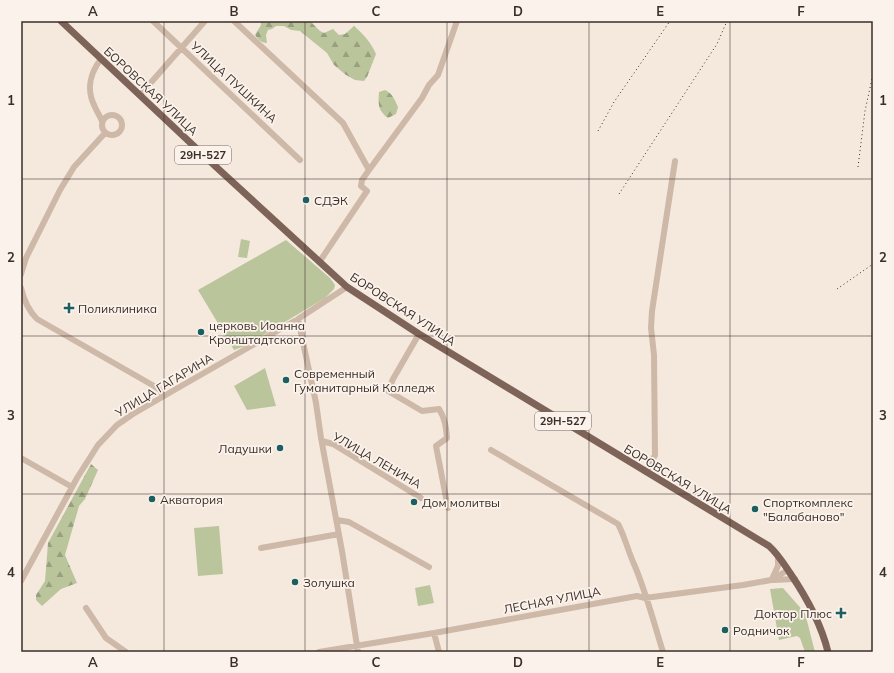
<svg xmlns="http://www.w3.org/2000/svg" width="894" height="673" font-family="Mulish,sans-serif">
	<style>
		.forest { fill: url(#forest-firs) }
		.green { fill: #bac59c }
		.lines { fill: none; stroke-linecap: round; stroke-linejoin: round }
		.minor { stroke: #ceb8a8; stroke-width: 6 }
		.major { stroke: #7e6359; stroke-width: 7 }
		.rail { stroke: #3b2e29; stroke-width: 1; stroke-dasharray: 1 3; stroke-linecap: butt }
		.grid { fill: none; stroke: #3b2e29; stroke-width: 1; stroke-opacity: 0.55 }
		.poi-dot { fill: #1b5f60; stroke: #fbf3eb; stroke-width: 1.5 }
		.labels { text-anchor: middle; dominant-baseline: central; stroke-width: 3.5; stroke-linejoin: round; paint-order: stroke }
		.shield { fill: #fbf3eb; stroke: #756963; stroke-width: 1 }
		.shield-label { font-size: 11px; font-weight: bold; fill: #3b2e29 }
		.street-label { font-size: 12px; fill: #3b2e29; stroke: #fbf3eb }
		.poi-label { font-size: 12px; fill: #3b2e29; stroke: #fbf3eb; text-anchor: start }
		.neatline { fill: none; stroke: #3b2e29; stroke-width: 1.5 }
		.grid-label { font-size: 13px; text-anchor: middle; font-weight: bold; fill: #3b2e29 }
	</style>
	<defs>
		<pattern id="forest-firs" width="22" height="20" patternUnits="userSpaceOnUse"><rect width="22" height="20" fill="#bac59c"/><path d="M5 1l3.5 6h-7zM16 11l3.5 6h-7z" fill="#98a07f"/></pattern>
	</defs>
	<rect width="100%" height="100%" fill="#f5e9de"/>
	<!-- forest -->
	<path class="forest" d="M261,21H310L320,31L324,33L333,29L339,35L345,34L354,26C363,34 371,42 376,54L367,77L364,81L355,80L346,75L334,65L327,53L300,31L291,30L284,26H276L272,29L268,30L266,35L267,43C261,43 258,39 255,35L261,25Z
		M385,90C392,93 395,100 398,107L396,114L388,118C378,111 378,104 379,92Z
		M91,464L98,470L85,499L79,506L65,555L77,583L61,589L42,606L36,600V595L45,581L48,543Z"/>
	<!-- green -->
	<path class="green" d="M241,239L250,241L247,258L238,257Z
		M286,240L330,278L335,285L334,289L325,298L245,346L234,350L198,290Z
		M265,368L276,406L247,410L234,386Z
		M219,526L223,574L198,576L194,528Z
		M430,585L434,603L418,606L415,588Z
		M783,588L805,613L815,652H805L800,638L797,636L779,640L770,589Z"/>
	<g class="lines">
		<!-- minor -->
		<path class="minor" d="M153,21L300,160
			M234,21L343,123L369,170L362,180L361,186L367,191L320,261
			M101,59C90,73 86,90 95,107C97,112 100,116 102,121
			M140,95L205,21
			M102 125a10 10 0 1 1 20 0a10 10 0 1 1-20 0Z
			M369,170L422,98L429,85L438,75L457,21
			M21,274L26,258L60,190L74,167L105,133
			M21,288C24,301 28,310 37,319L154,386L160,390L163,396
			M298,319L316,403L321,438L342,551L358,652
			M419,334L393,379L388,391L422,411L439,409C445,418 446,427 447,438L436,446L448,508
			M322,441L333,444L421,498
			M491,450L618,524C625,537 628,551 634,564C646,592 654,623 663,652
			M21,458L72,487
			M646,472L655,455L654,355L651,328L652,311L675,161
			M337,520L349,522L429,567
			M261,548L339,534
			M772,579L778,566V556
			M773,580L795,579
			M21,581L77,478L98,445L117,425L133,414L176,389L298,319L347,287
			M86,608L106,638L126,652
			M434,633L439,652
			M319,652L434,633L637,596L645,598L743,585L771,580L788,570"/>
		<!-- major -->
		<path class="major" d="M61,21L214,165L347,287L419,334L769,546C778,554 784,564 790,573C807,598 821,623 828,652"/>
		<!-- rail -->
		<path class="rail" d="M598,131L614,102L670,21
			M858,167L865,111L873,74
			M619,194L717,44L727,21
			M837,289L873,264"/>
	</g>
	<!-- grid -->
	<path class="grid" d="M164,21V652M305,21V652M447,21V652M589,21V652M730,21V652M21,179H873M21,336H873M21,494H873"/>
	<!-- markers -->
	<g class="poi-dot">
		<circle cx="306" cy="200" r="4"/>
		<path d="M67 302h4v4h4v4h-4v4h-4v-4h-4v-4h4z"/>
		<circle cx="201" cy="332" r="4"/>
		<circle cx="286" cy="380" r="4"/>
		<circle cx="280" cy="448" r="4"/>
		<circle cx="152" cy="499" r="4"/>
		<circle cx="414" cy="502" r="4"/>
		<circle cx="755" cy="509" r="4"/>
		<circle cx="295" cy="582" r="4"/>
		<path d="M839 607h4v4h4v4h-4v4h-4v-4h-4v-4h4z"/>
		<circle cx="725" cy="630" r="4"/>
	</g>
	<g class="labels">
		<!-- shield labels -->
		<g class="shield">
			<rect x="175" y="146" width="56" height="18" rx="3"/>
			<rect x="535" y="412" width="56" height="18" rx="3"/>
		</g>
		<g class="shield-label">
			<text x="203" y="155">29Н-527</text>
			<text x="563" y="421">29Н-527</text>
		</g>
		<!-- street labels -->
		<g class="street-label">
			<text transform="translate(234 82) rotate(43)">УЛИЦА ПУШКИНА</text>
			<text transform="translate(151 91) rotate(43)">БОРОВСКАЯ УЛИЦА</text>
			<text transform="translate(403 309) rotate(33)">БОРОВСКАЯ УЛИЦА</text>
			<text transform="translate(164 385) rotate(-31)">УЛИЦА ГАГАРИНА</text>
			<text transform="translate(377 460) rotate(30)">УЛИЦА ЛЕНИНА</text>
			<text transform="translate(678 479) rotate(31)">БОРОВСКАЯ УЛИЦА</text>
			<text transform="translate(552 600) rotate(-11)">ЛЕСНАЯ УЛИЦА</text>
		</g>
		<!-- poi labels -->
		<g class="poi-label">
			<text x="314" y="200">СДЭК</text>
			<text x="78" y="308">Поликлиника</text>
			<text x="209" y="325">церковь Иоанна<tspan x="209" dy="14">Кронштадтского</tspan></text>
			<text x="294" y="373">Современный<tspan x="294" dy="14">Гуманитарный Колледж</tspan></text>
			<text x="272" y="448" text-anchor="end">Ладушки</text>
			<text x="160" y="499">Акватория</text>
			<text x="422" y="502">Дом молитвы</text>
			<text x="763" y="502">Спорткомплекс<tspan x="763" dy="14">"Балабаново"</tspan></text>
			<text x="303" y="582">Золушка</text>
			<text x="832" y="613" text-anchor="end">Доктор Плюс</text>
			<text x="733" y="630">Родничок</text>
		</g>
	</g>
	<!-- border -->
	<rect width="894" height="673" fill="none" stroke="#fbf3eb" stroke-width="44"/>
	<rect x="22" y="22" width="850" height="629" class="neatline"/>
	<g class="grid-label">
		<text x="93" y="16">A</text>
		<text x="234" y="16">B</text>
		<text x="376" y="16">C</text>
		<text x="518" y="16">D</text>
		<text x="660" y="16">E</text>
		<text x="801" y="16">F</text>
		<text x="11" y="105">1</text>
		<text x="883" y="105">1</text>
		<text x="11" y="262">2</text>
		<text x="883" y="262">2</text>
		<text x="11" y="420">3</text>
		<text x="883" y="420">3</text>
		<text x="11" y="577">4</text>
		<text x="883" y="577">4</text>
		<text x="93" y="667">A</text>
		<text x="234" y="667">B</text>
		<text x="376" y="667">C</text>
		<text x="518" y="667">D</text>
		<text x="660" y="667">E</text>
		<text x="801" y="667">F</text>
	</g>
</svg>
